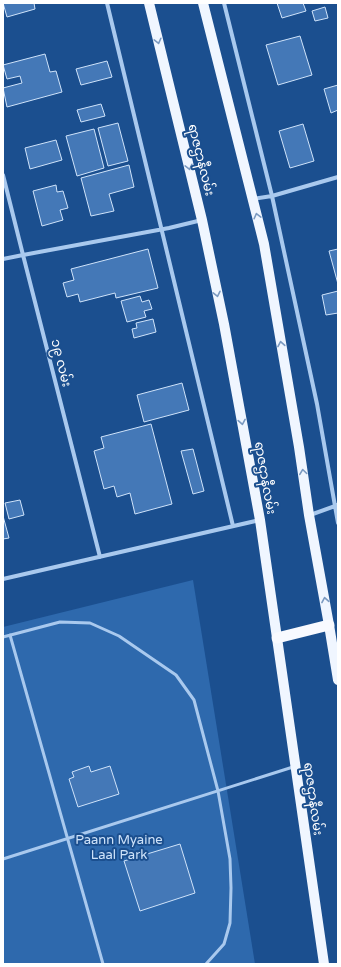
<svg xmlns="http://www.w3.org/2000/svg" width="341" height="967" font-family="'Varela Round','Noto Sans Myanmar',sans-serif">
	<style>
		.green { fill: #2e69ad }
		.building { fill: #4478b7; stroke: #cfe3fa }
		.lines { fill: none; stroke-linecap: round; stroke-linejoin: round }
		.service { stroke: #a9c9ee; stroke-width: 3 }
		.minor { stroke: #a9c9ee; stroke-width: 4 }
		.primary { stroke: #f0f6ff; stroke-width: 10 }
		.trunk { stroke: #f8faff; stroke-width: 11 }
		.oneway { stroke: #7b9ac1 }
		.labels { text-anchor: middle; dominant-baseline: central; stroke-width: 4; stroke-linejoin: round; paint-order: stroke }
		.street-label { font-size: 13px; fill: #fff; stroke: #1b4f8f }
		.park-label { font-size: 13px; fill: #cfe3fa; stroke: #1b4f8f }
	</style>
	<rect width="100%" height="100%" fill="#1b4f8f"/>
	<!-- green -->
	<path class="green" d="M193,580L255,964H3V627Z"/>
	<!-- building -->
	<path class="building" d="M3,3H34L35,9L7,17Z
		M277,3H303L306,11L282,18Z
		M325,7L328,18L315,21L312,11Z
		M300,36L312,75L278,85L266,45Z
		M45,54L50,72L56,71L62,92L7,107L3,88L22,83L20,76L7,79L3,65Z
		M107,61L112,77L81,85L76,69Z
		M338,85V110L331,113L324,89Z
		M101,104L105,116L81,122L77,110Z
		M118,123L128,161L108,166L98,128Z
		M303,124L314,161L290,168L279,131Z
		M94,129L104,168L77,176L66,136Z
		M56,140L62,160L30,169L25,148Z
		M129,165L134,187L109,194L114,211L91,216L81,178Z
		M56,185L57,192L63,191L68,208L60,210L63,220L42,226L33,191Z
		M148,249L158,288L116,298L115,293L80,302L78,294L67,297L63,283L74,280L71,269Z
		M338,249V284L329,251Z
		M338,291V313L326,315L322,295Z
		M140,296L142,302L149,300L152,309L144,311L146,317L127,322L121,301Z
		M153,319L156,332L134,338L132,329L137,328L136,323Z
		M182,383L189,410L144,422L137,395Z
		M151,424L172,504L135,514L130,493L117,497L114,486L104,489L94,451L104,448L101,437Z
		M193,449L204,491L193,494L181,451Z
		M20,500L24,515L9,519L5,503Z
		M3,516L9,538L3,539Z
		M89,766L91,772L110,766L119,794L78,807L69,779L74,777L72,772Z
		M180,844L195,893L140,911L124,861Z"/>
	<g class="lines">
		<!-- service -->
		<path class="service" d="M10,635L103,964
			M3,637L60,622L90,623L119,636L176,675L194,700L218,791L230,859L231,888L230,923L224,944L206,964
			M3,859L293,767"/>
		<!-- minor -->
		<path class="minor" d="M107,3L233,526
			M224,3L272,196L317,404L338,523
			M3,175L23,255L100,557
			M253,199L272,196L338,177
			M3,259L23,255L169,228L202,220
			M310,515L338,505
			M3,579L260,520"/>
		<!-- primary -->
		<path class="primary" d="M149,3L202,220L224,324L260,520L324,964
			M203,3L264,244L299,447L309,515L329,625L338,680"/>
		<!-- trunk -->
		<path class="trunk" d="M277,638L329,625"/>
	</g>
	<!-- one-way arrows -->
	<defs><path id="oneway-chevron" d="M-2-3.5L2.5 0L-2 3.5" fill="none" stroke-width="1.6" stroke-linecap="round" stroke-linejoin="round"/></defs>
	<g class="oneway">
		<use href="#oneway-chevron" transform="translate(158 41) rotate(76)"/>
		<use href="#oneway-chevron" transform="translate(189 167) rotate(76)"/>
		<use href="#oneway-chevron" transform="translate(257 216) rotate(-104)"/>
		<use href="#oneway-chevron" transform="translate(217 294) rotate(78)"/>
		<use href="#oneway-chevron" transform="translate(281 344) rotate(-100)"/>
		<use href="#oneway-chevron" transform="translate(242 422) rotate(80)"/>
		<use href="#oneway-chevron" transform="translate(303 472) rotate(-98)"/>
		<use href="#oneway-chevron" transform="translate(325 600) rotate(-100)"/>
	</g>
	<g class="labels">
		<!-- street labels -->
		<g class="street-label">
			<text transform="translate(201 160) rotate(76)">ရာဇဌာနီလမ်း</text>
			<text transform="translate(61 363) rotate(76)">၁၉ လမ်း</text>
			<text transform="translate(265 478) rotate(80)">ရာဇဌာနီလမ်း</text>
			<text transform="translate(313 799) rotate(82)">ရာဇဌာနီလမ်း</text>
		</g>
		<!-- park labels -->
		<g class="park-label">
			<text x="119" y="840">Paann Myaine<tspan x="119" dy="15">Laal Park</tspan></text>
		</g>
	</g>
	<!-- border -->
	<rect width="341" height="967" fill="none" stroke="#ffffff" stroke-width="8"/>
</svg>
